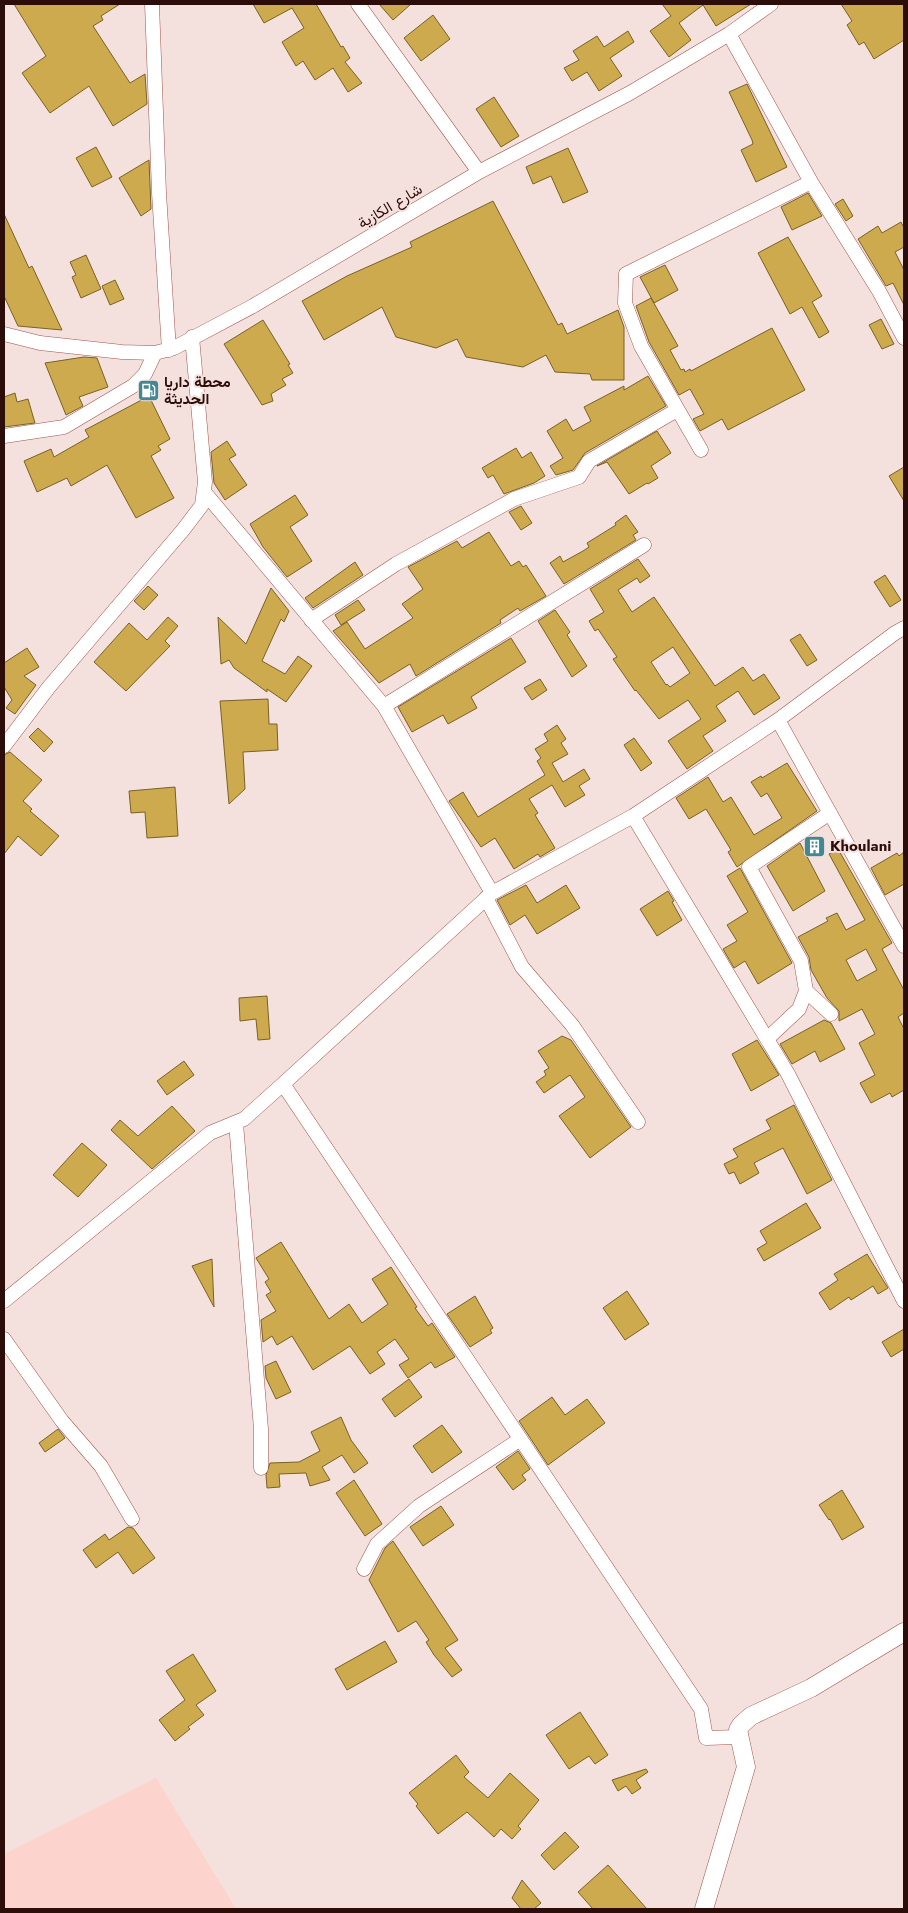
<svg xmlns="http://www.w3.org/2000/svg" width="908" height="1913" font-family="Jost,Vazirmatn,sans-serif">
	<style>
		.built { fill: #fcd3cd }
		.building { fill: #ceaa4e; stroke: #796123; fill-rule: evenodd }
		.lines { fill: none; stroke-linecap: round; stroke-linejoin: round }
		.minor-casing { stroke: #a1534a; stroke-width: 15 }
		.major-casing { stroke: #a1534a; stroke-width: 19 }
		.minor { stroke: #fff; stroke-width: 14 }
		.major { stroke: #fff; stroke-width: 18 }
		.labels { text-anchor: middle; dominant-baseline: central; stroke-width: 4; stroke-linejoin: round; paint-order: stroke }
		.street-label { font-size: 15px; fill: #2c0d0a; stroke: #f4e1de }
		.poi-label { font-size: 15px; font-weight: bold; fill: #2c0d0a; stroke: #f4e1de; text-anchor: start }
	</style>
	<rect width="100%" height="100%" fill="#f4e1de"/>
	<!-- built -->
	<path class="built" d="M156,1778L236,1909H4V1854Z"/>
	<!-- building -->
	<path class="building" d="M14,4H120L101,16L103,20L93,26L130,83L145,74L147,104L113,126L89,86L50,113L22,73L46,56Z
		M253,4H316L341,47L343,46L350,58L345,62L362,83L348,92L333,68L315,80L303,61L296,66L282,42L304,28L292,8L264,23Z
		M379,4H411L393,20Z
		M662,4H751L716,26L703,5L679,23L691,40L669,57L650,31L671,16Z
		M841,4H904V40L874,59L864,42L859,45L847,25L852,21Z
		M433,15L450,39L421,61L404,38Z
		M628,31L634,42L610,58L622,76L599,91L587,72L572,81L564,68L579,60L573,51L597,36L604,47Z
		M747,84L787,167L756,182L741,150L753,144L752,140L729,92Z
		M494,97L519,136L501,147L476,109Z
		M96,147L112,177L92,187L76,158Z
		M568,148L588,192L563,203L551,176L533,184L526,167Z
		M149,160L151,209L141,216L119,178Z
		M808,193L822,216L792,230L781,207Z
		M843,199L853,216L846,221L835,204Z
		M493,201L558,325L562,323L567,334L618,310L624,327V380H592L590,374L555,372L546,355L523,367L466,357L457,339L436,348L396,337L382,307L324,340L302,301L347,276L412,247L410,242Z
		M4,214L29,268L32,266L62,330L18,326L4,296Z
		M901,222L904,228V247L895,252L904,270V305L893,283L886,286L858,239L878,226L882,233Z
		M788,237L822,296L812,302L829,332L819,338L802,307L790,314L758,253Z
		M86,255L101,289L81,298L72,277L76,275L70,262Z
		M665,265L678,290L654,303L640,277Z
		M115,280L124,299L110,305L102,286Z
		M651,298L678,346L670,350L681,370L684,369L685,372L690,369L691,371L772,328L805,390L728,430L722,419L700,431L693,419L704,414L690,389L679,395L649,342L636,306Z
		M881,319L894,344L882,349L869,325Z
		M263,320L290,364L288,365L293,373L282,379L286,385L271,394L273,401L262,405L224,344Z
		M84,357L97,358L108,387L79,397L83,406L66,415L45,363Z
		M648,376L666,406L585,453L573,470L556,475L550,466L563,458L547,431L566,419L573,431L591,421L584,407L624,386V390Z
		M15,393L17,402L28,399L35,423L4,427V397Z
		M149,396L170,439L158,446L161,450L151,456L174,498L136,518L107,465L71,486L67,478L37,492L24,461L51,449L54,457L89,437L85,430Z
		M657,431L671,453L651,466L658,478L648,484L647,483L629,494L607,462L597,466Z
		M227,441L236,455L229,459L247,485L225,500L214,483L211,452Z
		M516,448L522,458L531,452L545,476L534,483L504,494L493,475L488,478L482,468Z
		M904,467V501L889,476Z
		M295,495L308,515L290,527L312,561L287,577L263,547L250,524Z
		M521,506L532,523L521,530L509,512Z
		M626,515L638,532L633,535L636,540L564,584L550,563L560,556L563,562L583,551L589,547L587,543L616,525L615,523Z
		M489,532L511,566L519,561L523,567L526,565L546,596L520,611L518,608L500,620L501,623L416,676L410,664L379,683L333,631L347,622L365,649L413,618L402,604L423,589L408,567L457,541L462,548Z
		M638,559L650,576L640,583L637,578L618,590L632,612L654,597L715,686L743,667L753,681L764,674L780,698L754,715L738,691L716,706L726,721L703,736L713,751L687,769L668,741L701,719L688,700L659,719L636,690L635,691L613,659L617,657L598,629L595,631L589,621L604,612L590,589ZM673,647L690,673L670,687L667,684L666,685L651,662Z
		M355,562L363,575L313,608L305,598Z
		M885,575L901,600L890,607L874,582Z
		M148,586L158,595L144,610L134,601Z
		M271,588L289,611L284,622L281,619L262,661L285,674L298,656L312,666L286,702L267,689V692L234,668L229,660L221,664L218,617L246,644Z
		M358,600L365,610L341,625L335,615Z
		M555,610L570,632L567,635L587,666L572,677L538,621Z
		M168,617L178,626L165,641L170,646L126,691L94,662L129,623L147,640Z
		M800,634L817,660L807,666L790,640Z
		M511,638L526,662L471,697L477,708L448,724L443,715L412,732L398,707Z
		M27,648L39,667L24,676L36,685L15,714L6,708L12,700L4,687V663Z
		M540,679L547,690L532,700L524,688Z
		M268,699L269,724H277L278,750L243,752L245,789L229,804L220,701Z
		M557,725L566,739L561,743L568,754L552,763L563,782L584,769L590,779L579,786L585,795L565,807L552,785L529,799L538,813L535,815L555,848L540,857L538,854L514,869L495,838L481,847L449,801L463,792L478,817L545,775L537,761L541,758L535,749L548,741L544,734Z
		M38,728L53,742L44,752L29,737Z
		M634,738L652,763L641,771L624,745Z
		M10,752L42,780L23,801L32,809L30,811L59,836L41,856L18,836L4,854V755Z
		M787,763L817,811L737,867L728,852L731,850L706,809L689,819L676,798L708,777L723,802L731,797L754,835L782,818L767,793L761,797L751,782L761,776L762,778Z
		M175,787L178,836L147,838L145,812L131,813L129,791Z
		M800,843L825,891L793,911L767,866Z
		M838,849L892,943L882,949L904,990V1013L898,1017L904,1029V1090L892,1097L890,1093L871,1103L860,1083L875,1075L859,1043L875,1034L862,1009L839,1021V1011L827,998L811,970L809,957L798,937L828,921L826,918L837,913L846,930L865,920L829,854ZM866,949L877,970L857,981L846,960Z
		M904,852V884L885,895L871,868L897,853L899,856Z
		M740,868L792,963L758,984L745,961L734,968L723,949L737,941L727,925L748,912L727,876Z
		M526,885L537,903L566,885L580,908L537,934L525,915L510,925L497,900Z
		M668,891L674,901L672,902L682,920L657,936L640,909Z
		M267,996L270,1039L258,1040L256,1019L240,1021L239,998Z
		M824,1020L831,1023L845,1049L820,1062L815,1051L792,1064L780,1044Z
		M562,1036L571,1040L631,1127L590,1158L559,1116L585,1097L570,1075L544,1093L536,1082L546,1075L544,1071L549,1068L538,1051Z
		M757,1040L779,1075L751,1091L732,1054Z
		M184,1061L194,1075L167,1095L157,1081Z
		M794,1105L832,1180L807,1194L783,1148L754,1163L759,1173L740,1184L734,1172L729,1174L724,1164L738,1157L733,1149L771,1129L766,1120Z
		M172,1106L195,1131L152,1169L111,1130L120,1120L138,1136Z
		M82,1143L107,1165L78,1197L53,1175Z
		M806,1203L821,1228L764,1261L757,1249L767,1243L760,1231Z
		M281,1242L329,1319L349,1304L362,1323L388,1304L372,1279L391,1267L417,1307L415,1308L428,1326L432,1323L455,1357L435,1368L431,1362L408,1378L399,1365L409,1359L395,1339L377,1352L385,1364L370,1374L350,1346L313,1370L292,1336L277,1345L272,1336L263,1342L261,1320L276,1311L266,1295L271,1292L265,1282L269,1279L256,1258Z
		M867,1254L888,1288L878,1294L873,1286L851,1300L849,1297L830,1310L819,1293L838,1280L834,1274Z
		M212,1259L214,1307L192,1266Z
		M627,1291L649,1324L625,1340L603,1308Z
		M475,1296L493,1328L490,1330L492,1333L470,1347L447,1314Z
		M904,1329V1349L891,1357L882,1342Z
		M276,1361L291,1392L276,1399L266,1378L265,1366Z
		M409,1379L422,1397L395,1417L382,1399Z
		M552,1397L565,1415L587,1399L605,1423L548,1465L519,1421Z
		M341,1417L351,1440L368,1463L354,1473L342,1455L322,1467L330,1480L310,1486L306,1473L279,1474L280,1487L267,1488L266,1475L270,1463L299,1462L320,1451L311,1432Z
		M442,1425L462,1452L432,1473L413,1446Z
		M58,1429L65,1438L45,1452L39,1443Z
		M518,1451L530,1469L522,1475L526,1480L513,1490L496,1467Z
		M354,1480L382,1524L365,1536L336,1493Z
		M842,1490L864,1527L842,1540L830,1519L829,1520L819,1505Z
		M441,1506L454,1525L423,1546L410,1527Z
		M128,1527L133,1528L155,1558L133,1574L118,1552L96,1568L83,1550L105,1534L109,1540Z
		M393,1541L458,1640L445,1648L462,1670L452,1677L434,1655L426,1642L429,1640L416,1621L398,1632L369,1580L385,1548Z
		M385,1641L397,1662L347,1690L335,1669Z
		M193,1654L216,1691L196,1705L204,1715L188,1727L190,1729L175,1741L159,1720L185,1700L166,1671Z
		M580,1712L608,1755L595,1764L589,1756L569,1769L546,1735Z
		M456,1755L469,1772L464,1777L488,1798L510,1773L539,1800L518,1826L521,1829L512,1839L501,1829L494,1837L467,1812L438,1834L416,1806L418,1804L409,1793Z
		M646,1769L648,1772L636,1780L641,1788L632,1794L626,1786L618,1791L612,1780Z
		M565,1832L579,1847L554,1870L541,1855Z
		M608,1865L647,1909H593L578,1892Z
		M522,1880L541,1903L534,1909H521L512,1898Z"/>
	<g class="lines">
		<defs>
			<path id="minor" d="M152,4L159,193L169,350
				M358,4L479,172
				M729,34L811,182L879,291L904,338
				M4,334L40,343L122,352L155,353L174,348L253,306L479,172L630,93L729,34L771,4
				M4,436L64,427L133,386L145,374L155,353
				M701,450L641,346L625,303L626,274L811,182
				M205,493L384,706L492,893
				M311,620L396,564L514,499L579,477L589,461L677,410
				M384,706L644,545
				M778,720L904,946
				M4,746L49,687L183,530L202,505L205,482L192,337
				M633,816L788,1074L904,1301
				M486,898L522,967L572,1025L638,1122
				M806,991L831,1014
				M767,1039L799,1009L806,991L801,961L749,867L830,813
				M236,1123L261,1429V1468
				M4,1301L210,1133L244,1119L283,1084
				M4,1339L62,1421L101,1466L132,1519
				M364,1569L377,1544L419,1506L519,1440
				M738,1737L706,1738L701,1709L283,1084L492,893L633,816L778,720L895,633L904,628"/>
			<path id="major" d="M704,1909L746,1767L738,1730L741,1725L751,1716L811,1688L904,1632"/>
		</defs>
		<!-- minor casing -->
		<use href="#minor" class="minor-casing"/>
		<!-- major casing -->
		<use href="#major" class="major-casing"/>
		<!-- minor -->
		<use href="#minor" class="minor"/>
		<!-- major -->
		<use href="#major" class="major"/>
	</g>
	<!-- icons -->
	<defs>
		<symbol id="fuel-square" viewBox="-11 -11 22 22"><rect x="-9" y="-9" width="18" height="18" rx="4" fill="#428893" stroke="#f4e1de"/><path d="M-5.5-6h7V0h2V4h1.3V-2.5L3-4.5l.8-.8L6-3V5H2.5V1h-1V6h-7ZM-4.2-4.7v3.2H.2V-4.7Z" fill="#fff"/></symbol>
		<symbol id="building-square" viewBox="-11 -11 22 22"><rect x="-9" y="-9" width="18" height="18" rx="4" fill="#428893" stroke="#f4e1de"/><path d="M-4-6H4V6H1V3H-1V6H-4ZM-2.5-4.3h1.7v1.8h-1.7ZM.8-4.3h1.7v1.8H.8ZM-2.5-1h1.7V.8h-1.7ZM.8-1h1.7V.8H.8Z" fill="#fff"/></symbol>
	</defs>
	<g fill-rule="evenodd">
		<use href="#fuel-square" x="136" y="378" width="25" height="25"/>
		<use href="#building-square" x="802" y="834" width="25" height="25"/>
	</g>
	<g class="labels">
		<!-- street labels -->
		<g class="street-label">
			<text transform="translate(390 206) rotate(-31)">شارع الكازية</text>
		</g>
		<!-- poi labels -->
		<g class="poi-label">
			<text x="164" y="382">محطة داريا<tspan x="164" dy="17">الحديثة</tspan></text>
			<text x="830" y="846">Khoulani</text>
		</g>
	</g>
	<!-- border -->
	<rect width="908" height="1913" fill="none" stroke="#2c0d0a" stroke-width="10"/>
</svg>
